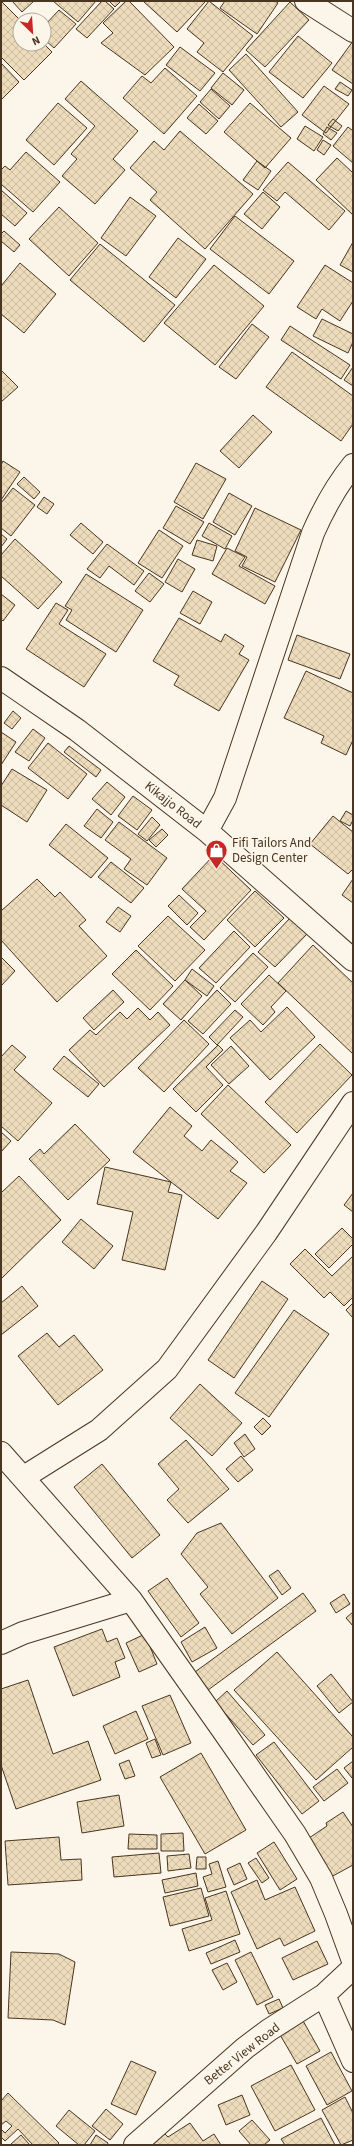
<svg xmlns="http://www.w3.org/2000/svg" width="354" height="2146" font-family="'Source Sans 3',sans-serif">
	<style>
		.building { fill: url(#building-cross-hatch); stroke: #4a3520 }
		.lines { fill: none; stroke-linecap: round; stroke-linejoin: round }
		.minor-casing { stroke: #4a3520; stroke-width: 24 }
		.minor { stroke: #fbf6e9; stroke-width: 22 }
		.labels { text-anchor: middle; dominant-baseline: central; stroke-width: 3; stroke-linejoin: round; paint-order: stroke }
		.street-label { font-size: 13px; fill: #4a3520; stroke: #fbf6e9 }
		.poi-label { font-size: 13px; fill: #4a3520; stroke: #fbf6e9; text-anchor: start }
	</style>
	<defs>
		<pattern id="building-cross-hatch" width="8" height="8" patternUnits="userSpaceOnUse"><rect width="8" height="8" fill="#ecdcbc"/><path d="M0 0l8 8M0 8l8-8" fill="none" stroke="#ccbda1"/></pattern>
	</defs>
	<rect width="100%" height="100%" fill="#fbf6e9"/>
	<!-- building -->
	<path class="building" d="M1,1L20,20V44H44L52,52L24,80L1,57Z
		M12,1H34L22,12Z
		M53,1H96L78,22Z
		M102,1H105L114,9L87,38L76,29Z
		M109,1H121L115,7Z
		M126,1H129L174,47L145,75L101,43L113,33L103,23Z
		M143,1H204L205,2L177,32Z
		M209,1L253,36L223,72L197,52L204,43L187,29Z
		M225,1H275L278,3L257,34L220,8Z
		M290,2L309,20L265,67L246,50Z
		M59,10L76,24L54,48L44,39V26Z
		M298,36L332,63L303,98L269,72Z
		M353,41V84L332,70Z
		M180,47L215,73L200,91L166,65Z
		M246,54L298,112L281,127L229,70Z
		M1,63L19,82L1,100Z
		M165,68L197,96L164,134L123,98L142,76L151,83Z
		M223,73L244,90L232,105L211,88Z
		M81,81L138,131L113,159L125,170L95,204L62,176L77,159L71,154L95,126L65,99Z
		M340,82L352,90L348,96L335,89Z
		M324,86L349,104L326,133L302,115Z
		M211,89L230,106L219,119L200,102Z
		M58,103L87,128L54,165L26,140Z
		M250,103L291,138L265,168L224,132Z
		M199,104L218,121L206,134L187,118Z
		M333,119L342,126L338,131L328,125Z
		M305,126L323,137L314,151L297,139Z
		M327,127L337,133L331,140L323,134Z
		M348,127L353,131V163L333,146Z
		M180,131L253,194L205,249L150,200L157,192L130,168L154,141L164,150Z
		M323,140L331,145L324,155L317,150Z
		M26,152L60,182L33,212L1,184V170L5,166L10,170Z
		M337,158L353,173V215L316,180Z
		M257,161L271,171L258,190L243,180Z
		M288,162L345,211L329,230L285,192L277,201L263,190Z
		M1,190L27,213L15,226L1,214Z
		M263,192L280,207L262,229L244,214Z
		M130,197L156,216L126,256L101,238Z
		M59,207L98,243L69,276L29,239Z
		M235,216L294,261L269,294L210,249Z
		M4,231L20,245L14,252L1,241V234Z
		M178,238L206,259L176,298L149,277Z
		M353,242V272L340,265Z
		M100,244L175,305L144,342L70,280Z
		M20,263L56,294L24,333L1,314V286Z
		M214,265L264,306L215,365L164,323Z
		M325,265L353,283V301L340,321L322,309L316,319L297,307Z
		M322,319L353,334V342L348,353L313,336Z
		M252,324L269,337L236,379L219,367Z
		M290,326L350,365L341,379L281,340Z
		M292,352L353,396V424L341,441L266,387Z
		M353,367V386L344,380Z
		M2,371L18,387L1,402V373Z
		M253,415L272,432L239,468L220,451Z
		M3,461L20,472L1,500V465Z
		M196,463L226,479L203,519L174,502Z
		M24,477L40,492L34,499L17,484Z
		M13,488L35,505L11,536L1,528V503Z
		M229,493L252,506L235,535L213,522Z
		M44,497L54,504L47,514L37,507Z
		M176,506L204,522L190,544L163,528Z
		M255,508L301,530L275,582L242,566L247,557L235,551Z
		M81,523L103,542L93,554L70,535Z
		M209,523L232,536L225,549L202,536Z
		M159,530L183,546L162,578L138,563Z
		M1,534L7,539L1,547Z
		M15,539L62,582L38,609L1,576V555Z
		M197,540L217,546L213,561L192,555Z
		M107,544L144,571L134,585L109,566L100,578L87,569Z
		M227,548L245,557L239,566L275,586L265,604L212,574Z
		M178,559L195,569L182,592L165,582Z
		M149,573L164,584L150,602L135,591Z
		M86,574L143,610L116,652L66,620L72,610L65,606Z
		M193,591L212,602L200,624L180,613Z
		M1,594L15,605L3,621L1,619Z
		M56,603L68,610L59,624L106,654L84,687L26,649Z
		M179,618L221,642L225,634L244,646L239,654L249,660L219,711L174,685L179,676L153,661Z
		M297,635L350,654L340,679L288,660Z
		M306,671L353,693V740L346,755L321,743L324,736L284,718Z
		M13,711L21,718L12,729L4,723Z
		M33,729L45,738L29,761L15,752Z
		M1,732L16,742L1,765Z
		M48,743L87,774L68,799L28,768Z
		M69,746L101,770L96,777L64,752Z
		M12,769L47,790L27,822L1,805V786Z
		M107,782L125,797L111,815L92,799Z
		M133,796L152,810L137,830L118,816Z
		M97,809L113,822L101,838L84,826Z
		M346,811L353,815V820L350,826L340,821Z
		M333,816L353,832V869L348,874L310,844Z
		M152,817L160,825L147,841L138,834Z
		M119,822L167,858L147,885L124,869L131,859L105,840Z
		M66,824L108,858L91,878L49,845Z
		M162,829L168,835L156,847L149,840Z
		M214,855L251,890L204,940L190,927L206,911L182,889Z
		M111,862L144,888L131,903L98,877Z
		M37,879L55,897L60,892L86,920L79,926L107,956L57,1002L1,940V911Z
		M353,879V903L342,895Z
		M255,891L284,918L255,947L227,920Z
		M179,895L198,913L187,925L168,906Z
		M118,907L131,916L120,932L106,922Z
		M168,916L205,950L175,981L138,946Z
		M291,917L308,933L275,967L258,952Z
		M234,931L250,947L216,983L199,968Z
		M313,945L353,983V1054L278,983Z
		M136,950L173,986L150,1010L112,974Z
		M253,953L268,967L235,1002L220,988Z
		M1,957L15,971L1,986Z
		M192,969L214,986L207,996L185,980Z
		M269,975L286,991L271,1007L275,1012L263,1025L241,1004Z
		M185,980L202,996L181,1020L163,1004Z
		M113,990L124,1002L94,1030L83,1018Z
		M217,990L231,1004L203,1034L188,1021Z
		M287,1007L315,1037L270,1080L230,1038L250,1020L261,1032Z
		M138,1008L150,1020L158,1012L170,1025L104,1087L69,1050L90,1030L96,1035L120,1012L127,1019Z
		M235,1010L243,1017L217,1045L209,1037Z
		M184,1020L209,1044L164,1092L138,1068Z
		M320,1044L352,1075L297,1133L265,1102Z
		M12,1045L26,1057L14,1070L52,1103L18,1141L1,1126V1057Z
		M218,1045L223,1050L206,1067L223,1085L196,1112L173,1089Z
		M231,1046L249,1066L229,1084L211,1065Z
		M64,1056L99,1084L88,1097L53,1069Z
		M228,1085L291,1145L264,1173L201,1114Z
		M170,1107L192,1126L184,1136L202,1151L211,1140L238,1162L230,1171L247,1183L218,1219L133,1152Z
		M75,1124L110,1160L68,1200L29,1159L40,1149L44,1154Z
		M1,1132L11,1141L1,1152Z
		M105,1167L171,1182L168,1192L182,1195L165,1270L122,1260L133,1212L97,1204Z
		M19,1176L61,1220L1,1279V1193Z
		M353,1193V1212L344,1205Z
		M81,1219L113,1246L94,1269L62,1242Z
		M342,1228L353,1239V1244L329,1268L315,1254Z
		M305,1249L332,1276L353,1256V1297L344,1306L330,1292L324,1298L290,1264Z
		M262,1281L288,1299L234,1378L208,1360Z
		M22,1286L38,1306L1,1335V1303Z
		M353,1303V1318L346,1310Z
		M294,1310L329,1334L269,1417L235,1393Z
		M47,1333L59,1347L74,1335L103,1370L58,1405L18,1356Z
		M200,1384L242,1423L212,1456L170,1418Z
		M263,1418L271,1426L262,1435L254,1427Z
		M245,1434L255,1449L244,1457L234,1443Z
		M186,1440L229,1489L188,1523L167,1500L179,1489L158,1464Z
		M241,1456L253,1470L238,1482L226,1469Z
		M102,1464L160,1535L132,1558L74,1487Z
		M221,1523L278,1598L232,1634L200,1594L208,1587L181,1554L197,1533Z
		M278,1570L291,1588L282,1595L269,1576Z
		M167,1578L199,1623L181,1637L148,1591Z
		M303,1593L316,1611L208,1690L195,1672Z
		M344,1594L350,1604L336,1613L330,1603Z
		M353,1612V1626L346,1618Z
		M205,1627L217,1648L192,1662L181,1642Z
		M102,1629L107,1642L117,1638L125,1658L115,1662L120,1677L73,1696L54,1647Z
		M145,1634L157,1664L139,1672L126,1643Z
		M277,1652L353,1737V1747L316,1780L234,1690Z
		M331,1674L353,1702L339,1713L317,1686Z
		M28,1680L53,1754L88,1741L101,1780L16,1809L1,1765V1689Z
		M227,1691L265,1735L253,1745L215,1702Z
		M170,1695L191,1743L163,1755L142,1706Z
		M136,1711L148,1739L115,1754L103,1726Z
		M155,1739L161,1755L152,1758L146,1743Z
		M274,1742L319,1801L302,1814L256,1755Z
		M201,1753L246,1830L205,1854L160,1777Z
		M129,1760L135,1776L125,1779L119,1764Z
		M353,1761V1777L352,1778L344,1768Z
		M337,1769L348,1783L324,1801L313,1787Z
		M119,1795L124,1826L82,1833L77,1802Z
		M343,1812L353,1827V1865L331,1877L306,1840L327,1826L326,1823Z
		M183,1833L184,1851H161V1834Z
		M129,1834L157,1835V1849H128Z
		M59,1837L61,1860L81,1859L82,1880L8,1885L5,1841Z
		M274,1842L297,1879L280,1890L257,1853Z
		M159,1853L161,1873L114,1877L112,1857Z
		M189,1854L191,1868L168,1871L167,1856Z
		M197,1857H206V1869H196Z
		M256,1858L269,1878L262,1883L248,1863Z
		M218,1861L226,1887L208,1892L203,1877L212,1874L209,1864Z
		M240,1863L247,1879L234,1885L227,1869Z
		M196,1873L198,1886L165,1893L162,1880Z
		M257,1880L265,1900L295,1887L315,1931L284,1946L280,1938L257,1949L231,1892Z
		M201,1888L209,1916L170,1926L163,1897Z
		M226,1891L240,1934L189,1951L182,1929L212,1920L205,1898Z
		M235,1940L240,1952L211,1964L206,1953Z
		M317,1941L328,1964L293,1980L282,1958Z
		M11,1952L59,1954L75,1962L65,2025L53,2020L8,2018Z
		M251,1952L273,1997L257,2005L235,1960Z
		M227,1963L237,1982L223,1990L212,1970Z
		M279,1999L283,2008L269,2014L265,2005Z
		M302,2019L320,2051L297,2064L279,2033Z
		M331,2052L352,2091L327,2105L306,2066Z
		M131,2061L156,2072L136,2115L111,2104Z
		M291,2065L315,2110L275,2131L251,2086Z
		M8,2093L59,2143L57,2145H33L18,2129L5,2141L1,2137V2129L5,2133L12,2126L6,2121L1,2125V2101Z
		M242,2095L250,2115L226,2125L218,2105Z
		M345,2097L353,2113V2140L341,2145L322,2110Z
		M106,2109L123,2124L110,2140L92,2126Z
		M69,2110L95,2131L84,2145H79L56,2126Z
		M321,2118L335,2145H285L281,2139Z
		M252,2120L270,2140L264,2145H251L239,2131Z
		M190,2123L203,2141L214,2134L221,2145H146L164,2133L168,2137Z
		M21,2135L30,2145H10Z
		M96,2135L108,2143L107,2145H90Z"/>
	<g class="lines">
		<defs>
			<path id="minor" d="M306,1L353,31
				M1,678L77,730L207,831L353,960
				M207,831L225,798L313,533C324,508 336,486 353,465
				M1,1453L131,1600L222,1729L295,1834L321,1878L336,1914L353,1961
				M24,1477L99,1430L167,1369L266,1233L353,1103
				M1,1643L23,1633L131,1600
				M324,1995L353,2061
				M135,2145L245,2048L269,2030L324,1995L353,1968"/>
		</defs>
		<!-- minor casing -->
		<use href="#minor" class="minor-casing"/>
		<!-- minor -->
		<use href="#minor" class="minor"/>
	</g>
	<!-- icons -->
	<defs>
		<symbol id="shop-pin" viewBox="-11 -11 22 30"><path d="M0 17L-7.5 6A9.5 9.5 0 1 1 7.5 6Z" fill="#c62828" stroke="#fbf6e9"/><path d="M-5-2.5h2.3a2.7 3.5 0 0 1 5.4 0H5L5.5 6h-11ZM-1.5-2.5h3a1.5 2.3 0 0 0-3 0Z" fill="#fff"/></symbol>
	</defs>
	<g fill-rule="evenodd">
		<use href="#shop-pin" x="204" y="838" width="25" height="34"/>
	</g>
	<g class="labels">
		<!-- street labels -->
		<g class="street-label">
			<text transform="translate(173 805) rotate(38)">Kikajjo Road</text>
			<text transform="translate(242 2054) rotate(-38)">Better View Road</text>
		</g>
		<!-- poi labels -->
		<g class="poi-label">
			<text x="232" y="843">Fifi Tailors And<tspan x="232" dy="15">Design Center</tspan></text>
		</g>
	</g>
	<!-- border -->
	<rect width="354" height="2146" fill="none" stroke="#4a3520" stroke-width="4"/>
	<!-- north arrow -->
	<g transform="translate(32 32) rotate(155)"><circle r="19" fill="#fbf6e9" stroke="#b4a999"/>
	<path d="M0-3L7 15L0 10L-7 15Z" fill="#c62828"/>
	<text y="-6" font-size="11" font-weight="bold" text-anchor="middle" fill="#4a3520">N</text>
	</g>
</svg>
